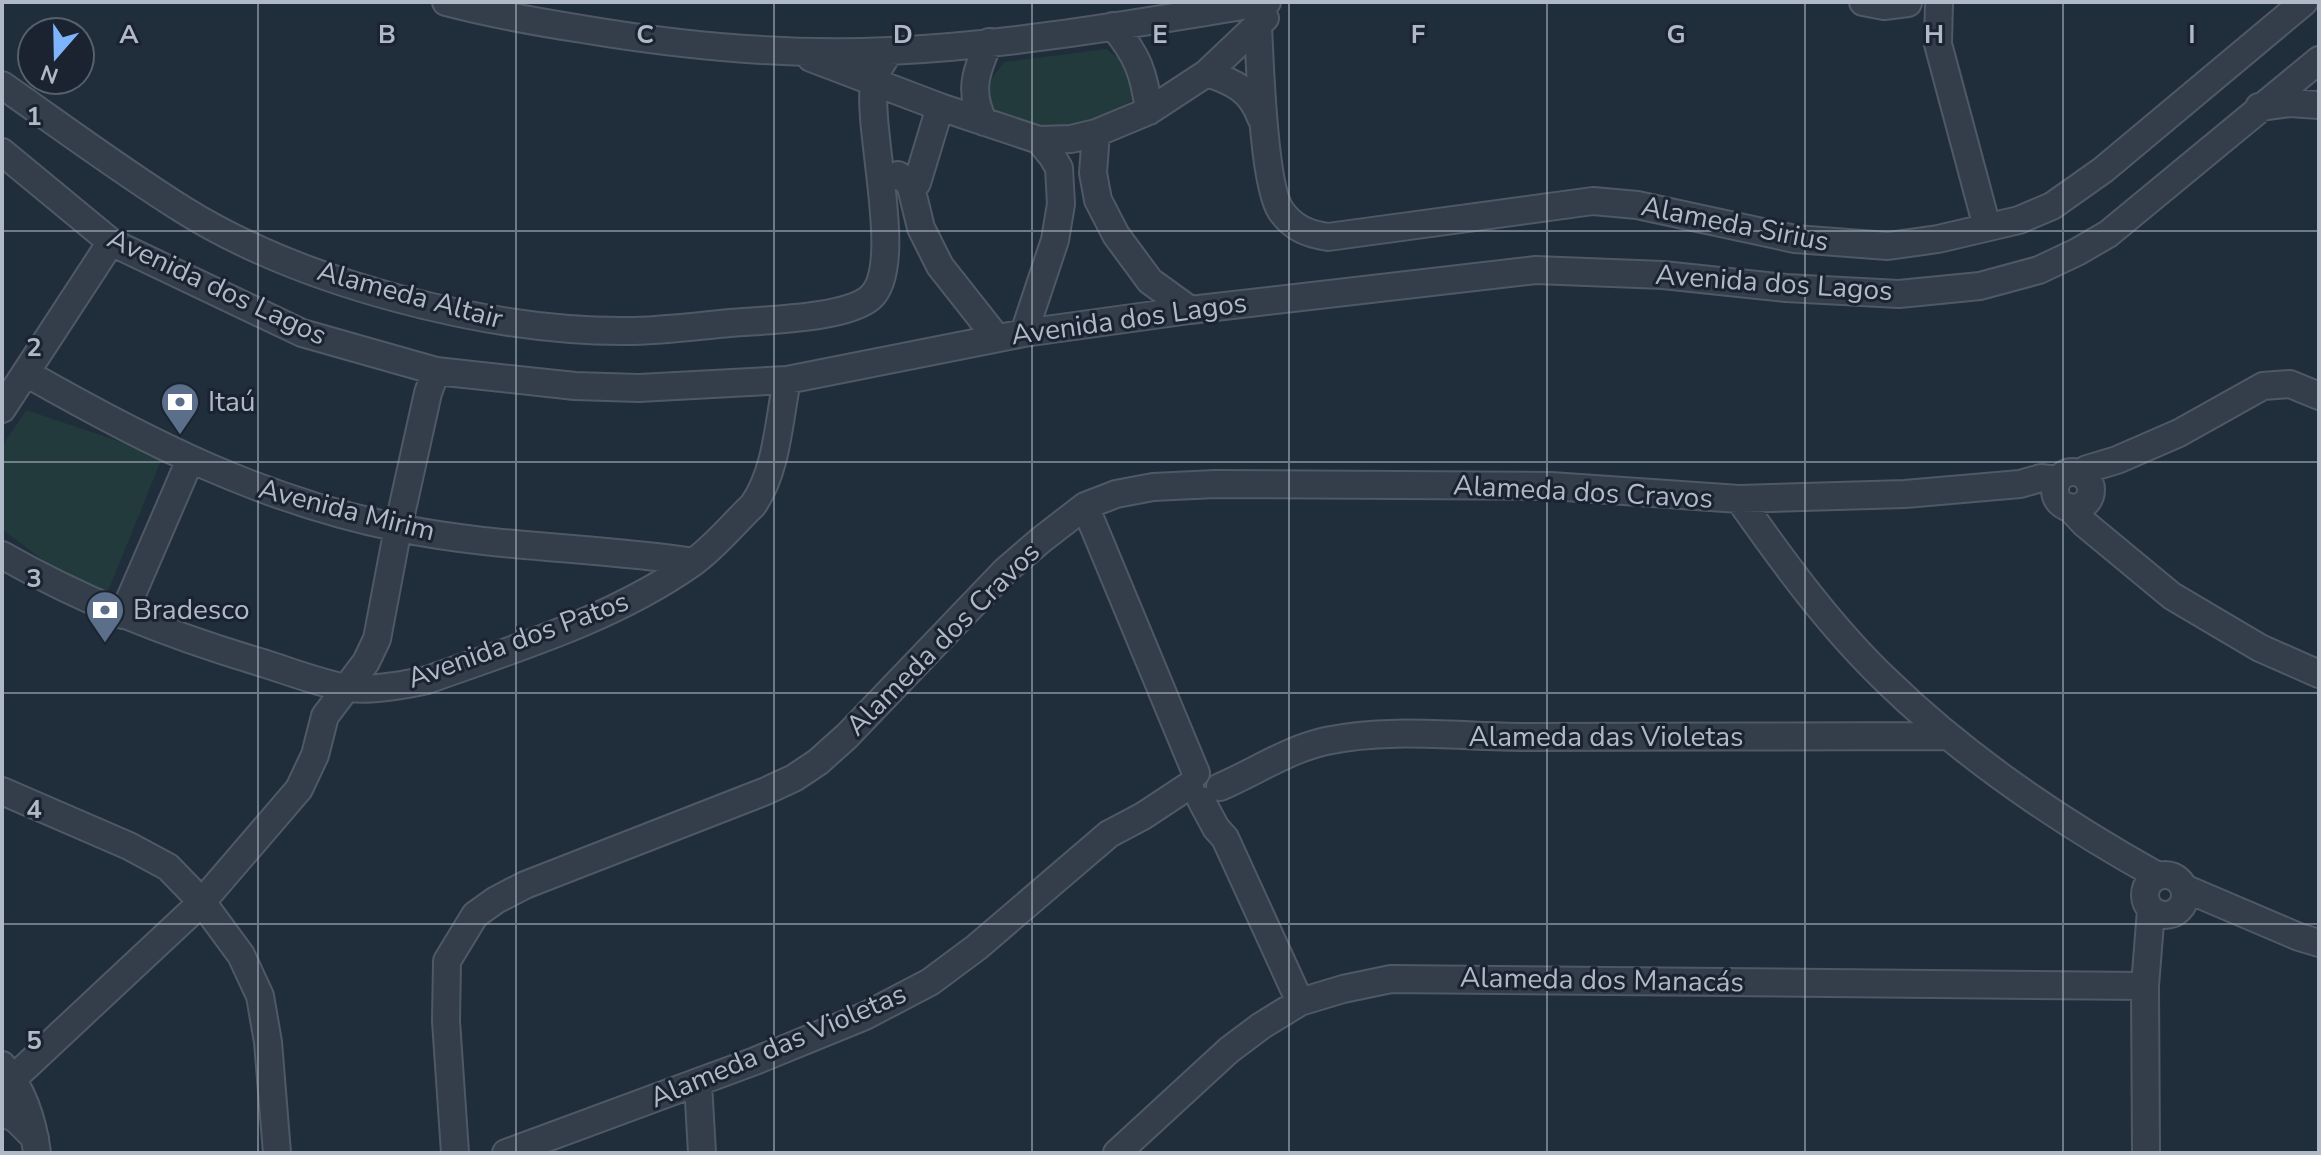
<svg xmlns="http://www.w3.org/2000/svg" width="2321" height="1155" font-family="'Nunito Sans',sans-serif">
	<style>
		.green { fill: #223a3b }
		.lines { fill: none; stroke-linecap: round; stroke-linejoin: round }
		.minor-casing { stroke: #4f5965; stroke-width: 30 }
		.minor { stroke: #343e4b; stroke-width: 26 }
		.grid { fill: none; stroke: #afb9c7; stroke-width: 2; stroke-opacity: 0.55 }
		.labels { text-anchor: middle; dominant-baseline: central; stroke-width: 6; stroke-linejoin: round; paint-order: stroke }
		.street-label { font-size: 28px; fill: #afb9c7; stroke: #1a232f }
		.poi-label { font-size: 28px; fill: #afb9c7; stroke: #1a232f; text-anchor: start }
		.grid-label { font-size: 26px; text-anchor: middle; font-weight: bold; fill: #afb9c7; stroke: #1a232f; stroke-width: 6; stroke-linejoin: round; paint-order: stroke }
	</style>
	<rect width="100%" height="100%" fill="#202d3a"/>
	<!-- green -->
	<path class="green" d="M1106,49L1125,63L1132,100L1112,118L1067,131L1027,130L993,118L985,102L992,78L1004,62Z
		M26,410L163,456L102,606L2,529V446Z"/>
	<g class="lines">
		<defs>
			<path id="minor" d="M446,2C491,14 537,22 582,29C683,46 787,56 889,51C1016,45 1142,22 1267,2
				M1863,2L1884,6L1908,3
				M1939,2L1938,44L1987,227
				M1113,26C1138,56 1144,73 1149,111
				M1258,26C1260,63 1263,185 1281,211C1293,228 1308,234 1328,237L1593,201L1637,205L1795,239L1888,246L1938,239L2019,220L2052,206L2103,170L2304,2
				M811,58L940,107L1039,140L1052,156L1059,168L1061,204L1055,240L1024,333
				M1207,73C1234,82 1251,90 1261,118
				M2,85C62,127 120,170 182,209C300,283 488,332 627,331C661,331 696,326 730,323C763,320 847,319 871,297C905,265 867,132 874,83C875,71 883,61 890,51
				M2259,107L2290,103L2319,105
				M984,122C968,92 976,71 989,42
				M1039,140L1071,139L1096,133
				M2,152L111,242L302,333L436,371L575,386L639,388L787,380L1024,333L1190,310L1536,270L1663,275L1786,288L1899,294L1980,286L2039,270L2077,252L2108,234L2319,60
				M898,175L910,183H917L940,107
				M910,183L921,228L940,266L996,337
				M1190,310L1150,281L1116,235L1098,200L1093,173L1096,133L1149,111L1207,73L1265,18
				M26,373C147,442 261,500 399,528C497,548 596,547 694,562
				M2,409L111,242
				M2055 490a18 18 0 1 1 36 0a18 18 0 1 1-36 0Z
				M2080,473L2087,469L2117,460L2179,433L2263,386L2290,384L2319,396
				M1739,499C1784,563 1831,628 1888,682C1968,760 2061,822 2158,876
				M1085,506L1196,773
				M2069,507L2085,524L2172,596L2260,648L2319,674
				M2,555C86,603 174,637 266,664C291,672 317,682 342,687C366,692 404,685 427,680C516,648 613,619 691,564C714,548 733,524 753,505C777,471 779,420 787,380
				M123,615L190,460
				M1220,787C1255,772 1289,749 1326,741C1391,727 1461,737 1527,737C1667,737 1807,736 1947,736
				M2,791L129,846L168,867L202,902L241,955L260,996L268,1042L277,1153
				M1201,800L1216,828L1225,838L1300,1002
				M2145 895a20 20 0 1 1 40 0a20 20 0 1 1-40 0Z
				M2184,888L2299,937L2319,943
				M2,1065C23,1090 33,1121 37,1153
				M698,1083L702,1153
				M2,1089L202,902L299,789L315,755L325,716L366,662L377,639L398,528L428,393L436,371
				M2,1111L17,1120L35,1138
				M455,1153L446,1021L447,961L475,915L496,900L525,885L766,791L794,778L818,762L847,736L1005,571L1041,540L1085,506L1116,494L1153,487L1215,484L1551,486L1739,499L1905,494L2020,484L2041,478L2058,480
				M506,1153L755,1061L865,1016L930,982L977,947L1109,834L1143,816L1190,785
				M1117,1153L1229,1050L1261,1026L1300,1002L1343,989L1391,979L2145,986
				M2146,1153L2145,986L2151,910"/>
		</defs>
		<!-- minor casing -->
		<use href="#minor" class="minor-casing"/>
		<!-- minor -->
		<use href="#minor" class="minor"/>
	</g>
	<!-- grid -->
	<path class="grid" d="M258,2V1153M516,2V1153M774,2V1153M1032,2V1153M1289,2V1153M1547,2V1153M1805,2V1153M2063,2V1153M2,231H2319M2,462H2319M2,693H2319M2,924H2319"/>
	<!-- icons -->
	<defs>
		<symbol id="bank-pin" viewBox="-11 -11 22 30"><path d="M0 17L-7.5 6A9.5 9.5 0 1 1 7.5 6Z" fill="#5c6f8a" stroke="#1a232f"/><path d="M-6-4H6V4H-6ZM0-2.3a2.3 2.3 0 1 0 0 4.6a2.3 2.3 0 1 0 0-4.6Z" fill="#fff"/></symbol>
	</defs>
	<g fill-rule="evenodd">
		<use href="#bank-pin" x="158" y="380" width="44" height="60"/>
		<use href="#bank-pin" x="83" y="588" width="44" height="60"/>
	</g>
	<g class="labels">
		<!-- street labels -->
		<g class="street-label">
			<text transform="translate(1735 224) rotate(11)">Alameda Sirius</text>
			<text transform="translate(1774 283) rotate(4)">Avenida dos Lagos</text>
			<text transform="translate(217 287) rotate(25)">Avenida dos Lagos</text>
			<text transform="translate(410 295) rotate(15)">Alameda Altair</text>
			<text transform="translate(1129 319) rotate(-8)">Avenida dos Lagos</text>
			<text transform="translate(1583 492) rotate(3)">Alameda dos Cravos</text>
			<text transform="translate(347 510) rotate(14)">Avenida Mirim</text>
			<text transform="translate(943 639) rotate(-45)">Alameda dos Cravos</text>
			<text transform="translate(518 640) rotate(-20)">Avenida dos Patos</text>
			<text x="1606" y="737">Alameda das Violetas</text>
			<text transform="translate(1602 980) rotate(1)">Alameda dos Manacás</text>
			<text transform="translate(778 1046) rotate(-23)">Alameda das Violetas</text>
		</g>
		<!-- poi labels -->
		<g class="poi-label">
			<text x="208" y="402">Itaú</text>
			<text x="133" y="610">Bradesco</text>
		</g>
	</g>
	<g class="grid-label">
		<text x="129" y="43">A</text>
		<text x="387" y="43">B</text>
		<text x="645" y="43">C</text>
		<text x="903" y="43">D</text>
		<text x="1160" y="43">E</text>
		<text x="1418" y="43">F</text>
		<text x="1676" y="43">G</text>
		<text x="1934" y="43">H</text>
		<text x="2192" y="43">I</text>
		<text x="34" y="125">1</text>
		<text x="34" y="356">2</text>
		<text x="34" y="587">3</text>
		<text x="34" y="818">4</text>
		<text x="34" y="1049">5</text>
	</g>
	<!-- border -->
	<rect width="2321" height="1155" fill="none" stroke="#afb9c7" stroke-width="8"/>
	<!-- north arrow -->
	<g transform="translate(56 56) rotate(200)"><circle r="38" fill="#1a232f" stroke="#565f6c" stroke-width="2"/>
	<path d="M0-6L14 30L0 20L-14 30Z" fill="#7eb4fc"/>
	<text y="-12" font-size="22" font-weight="bold" text-anchor="middle" fill="#afb9c7">N</text>
	</g>
</svg>
